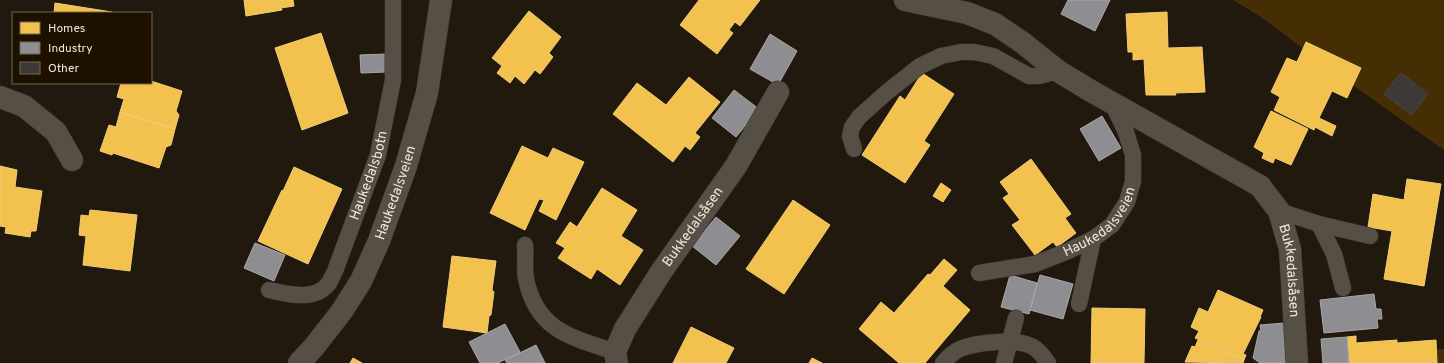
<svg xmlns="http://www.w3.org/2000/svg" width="1444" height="363" font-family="Overpass,sans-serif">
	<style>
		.green { fill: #452e03 }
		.homes { fill: #f2c14e; stroke: #f1cc77 }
		.industry { fill: #8d8d92; stroke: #aaa7a7 }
		.building { fill: #3d3937; stroke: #4a4544 }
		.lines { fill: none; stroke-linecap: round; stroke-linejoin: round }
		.service-casing { stroke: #3c362e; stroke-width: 17 }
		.minor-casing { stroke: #3c362e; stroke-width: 23 }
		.service { stroke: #564f46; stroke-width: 16 }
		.minor { stroke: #564f46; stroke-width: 22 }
		.labels { text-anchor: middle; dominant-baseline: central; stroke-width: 4; stroke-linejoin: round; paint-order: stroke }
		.street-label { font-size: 14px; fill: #efe5d8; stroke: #1f1100 }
	</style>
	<rect width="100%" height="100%" fill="#21190d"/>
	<!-- green -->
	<path class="green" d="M1233,0H1444V150L1329,68L1261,17Z
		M1406,349H1444V363H1413Z"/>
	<!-- homes -->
	<path class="homes" d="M244,0H293L294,6L281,8L282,10L246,16Z
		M699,0H760L740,26L735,22L729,30L733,33L717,54L680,25Z
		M55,3L112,12V13H54Z
		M529,11L561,37L549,53L553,57L540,74L535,70L524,84L515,76L510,83L497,73L502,66L492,58Z
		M1167,12L1168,48L1202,47L1205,92L1175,93L1176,95H1146L1144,59L1133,60V52H1128L1126,14Z
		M321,33L348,113L302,130L275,48Z
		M1306,42L1361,68L1347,98L1332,91L1319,118L1336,126L1332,136L1315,127L1314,130L1274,110L1280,97L1271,92L1287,58L1297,62Z
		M922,73L954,94L924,141L930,145L905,183L862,155L900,96L905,100Z
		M689,77L720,102L695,133L700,137L690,150L685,146L673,162L613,114L637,83L666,105Z
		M151,81L182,91L176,111L179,115L175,129L120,112L124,99L117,97L121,83H151Z
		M1271,111L1308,129L1291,165L1275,158L1273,163L1262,158L1264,153L1254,147Z
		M120,112L175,129L171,145L166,147L159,168L113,153L112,155L100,151L109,125L116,127Z
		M522,146L548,158L553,148L584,162L556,220L539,211L544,200L539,199L525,230L490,213Z
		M1031,159L1071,214L1065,218L1076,233L1057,247L1053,242L1035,255L1012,225L1020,220L1003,198L1009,194L1000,182Z
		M0,166L17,170L15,187L42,191L36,231H31L30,237L5,233L6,227L0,226Z
		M294,167L342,189L308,264L258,241L282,190L283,191Z
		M1407,179L1441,184L1424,286L1384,279L1392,231L1368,227L1373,194L1404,200Z
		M941,183L951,190L943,202L933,196Z
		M602,188L637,210L621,236L643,250L620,285L597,269L591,279L558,258L565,248L556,243L570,222L577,227Z
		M793,200L830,225L784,294L746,269Z
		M90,210L137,215L130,271L83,265L86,236L79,235L81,215L89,216Z
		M452,256L496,261L492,290L494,292L491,315L489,316L487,333L443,327Z
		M944,259L957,270L943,286L970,310L925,363H899L859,329L881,302L894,313L928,274L930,275Z
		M1218,290L1263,310L1260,317H1261L1243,354L1246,355L1244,360L1195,338L1199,331L1191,327L1199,308L1208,312Z
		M1092,308L1145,309L1144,363H1091Z
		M691,327L734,348L726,363H673Z
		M1356,336V343L1397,340V343L1436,340L1437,363H1349L1347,337Z
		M1198,340L1244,360L1243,363L1185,362L1192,346L1195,347Z
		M353,358L362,363H350Z
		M812,358L822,363H809Z"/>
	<!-- industry -->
	<path class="industry" d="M1068,0H1110L1095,31L1061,14Z
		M770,34L797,51L778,85L750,69Z
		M386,54V72L361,73L360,55Z
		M734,90L759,109L736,137L712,118Z
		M1102,116L1121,148L1099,161L1080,129Z
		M716,217L740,236L716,265L692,246Z
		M255,243L285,255L274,281L244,268Z
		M1010,275L1037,283L1029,314L1001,307Z
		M1040,275L1073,284L1063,319L1030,310Z
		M1374,294L1376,309H1381L1382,319H1377L1378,328L1324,333L1320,300Z
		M1284,323L1286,363H1260L1253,358L1259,331L1261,330L1260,325Z
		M505,324L520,352L498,363H480L469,342Z
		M1347,337L1349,363H1323L1321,339Z
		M536,345L545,363H507L505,360Z"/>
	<!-- building -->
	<path class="building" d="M1401,73L1428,94L1412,115L1384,94Z"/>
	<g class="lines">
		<defs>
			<g id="service">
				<path d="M854,149L850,136L852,127L859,117L887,92L920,66L941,56L961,52H974L993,56L1029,76H1039L1058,71"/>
				<path d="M1279,211L1319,224L1370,236"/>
				<path d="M1319,224L1334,254L1343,288"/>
				<path d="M525,245C526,256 524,268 526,279C537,331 571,337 615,352"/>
				<path id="s1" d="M979,273L1035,264L1068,251L1093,239L1112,225L1127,202L1133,181V155L1126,132L1112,103"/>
				<path id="s2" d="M269,290C288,294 315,302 329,283C331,279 333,275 335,271L378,155L393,80V0"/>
				<path d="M1079,304L1093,239"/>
				<path d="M943,363C948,357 953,352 960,349C977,342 1017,338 1033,347C1040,351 1044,357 1048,363"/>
				<path d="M1004,363L1016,318"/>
			</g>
			<g id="minor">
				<path id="s3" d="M905,0L967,13L995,24L1023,43L1058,71L1091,91L1260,186L1279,211L1290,249L1297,363"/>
				<path d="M0,97L24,106L56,132L72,160"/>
				<path id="s4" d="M299,363L314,347L342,311L361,281L379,241L406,166L427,93L441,0"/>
				<path id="s5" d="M617,363L615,352L625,329L661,272L736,166L778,92"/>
			</g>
		</defs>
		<!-- service casing -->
		<use href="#service" class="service-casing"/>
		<!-- minor casing -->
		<use href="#minor" class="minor-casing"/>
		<!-- service -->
		<use href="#service" class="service"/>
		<!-- minor -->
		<use href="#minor" class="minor"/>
	</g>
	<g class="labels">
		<!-- street labels -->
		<g class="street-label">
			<text stroke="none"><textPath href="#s2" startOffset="179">Haukedalsbotn</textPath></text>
			<text stroke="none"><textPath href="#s4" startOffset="198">Haukedalsveien</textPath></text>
			<text stroke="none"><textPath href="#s1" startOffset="137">Haukedalsveien</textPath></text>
			<text stroke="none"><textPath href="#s5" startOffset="159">Bukkedalsåsen</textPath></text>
			<text stroke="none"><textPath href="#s3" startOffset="497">Bukkedalsåsen</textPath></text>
		</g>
	</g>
	<!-- legend -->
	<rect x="12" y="12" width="140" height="72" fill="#1f1100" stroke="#726656"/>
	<rect x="20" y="22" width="20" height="12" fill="#f2c14e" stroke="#726656"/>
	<text x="48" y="32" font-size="12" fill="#efe5d8">Homes</text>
	<rect x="20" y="42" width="20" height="12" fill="#8d8d92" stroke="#726656"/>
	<text x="48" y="52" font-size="12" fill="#efe5d8">Industry</text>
	<rect x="20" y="62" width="20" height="12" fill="#3d3937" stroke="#726656"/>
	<text x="48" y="72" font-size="12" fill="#efe5d8">Other</text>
</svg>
